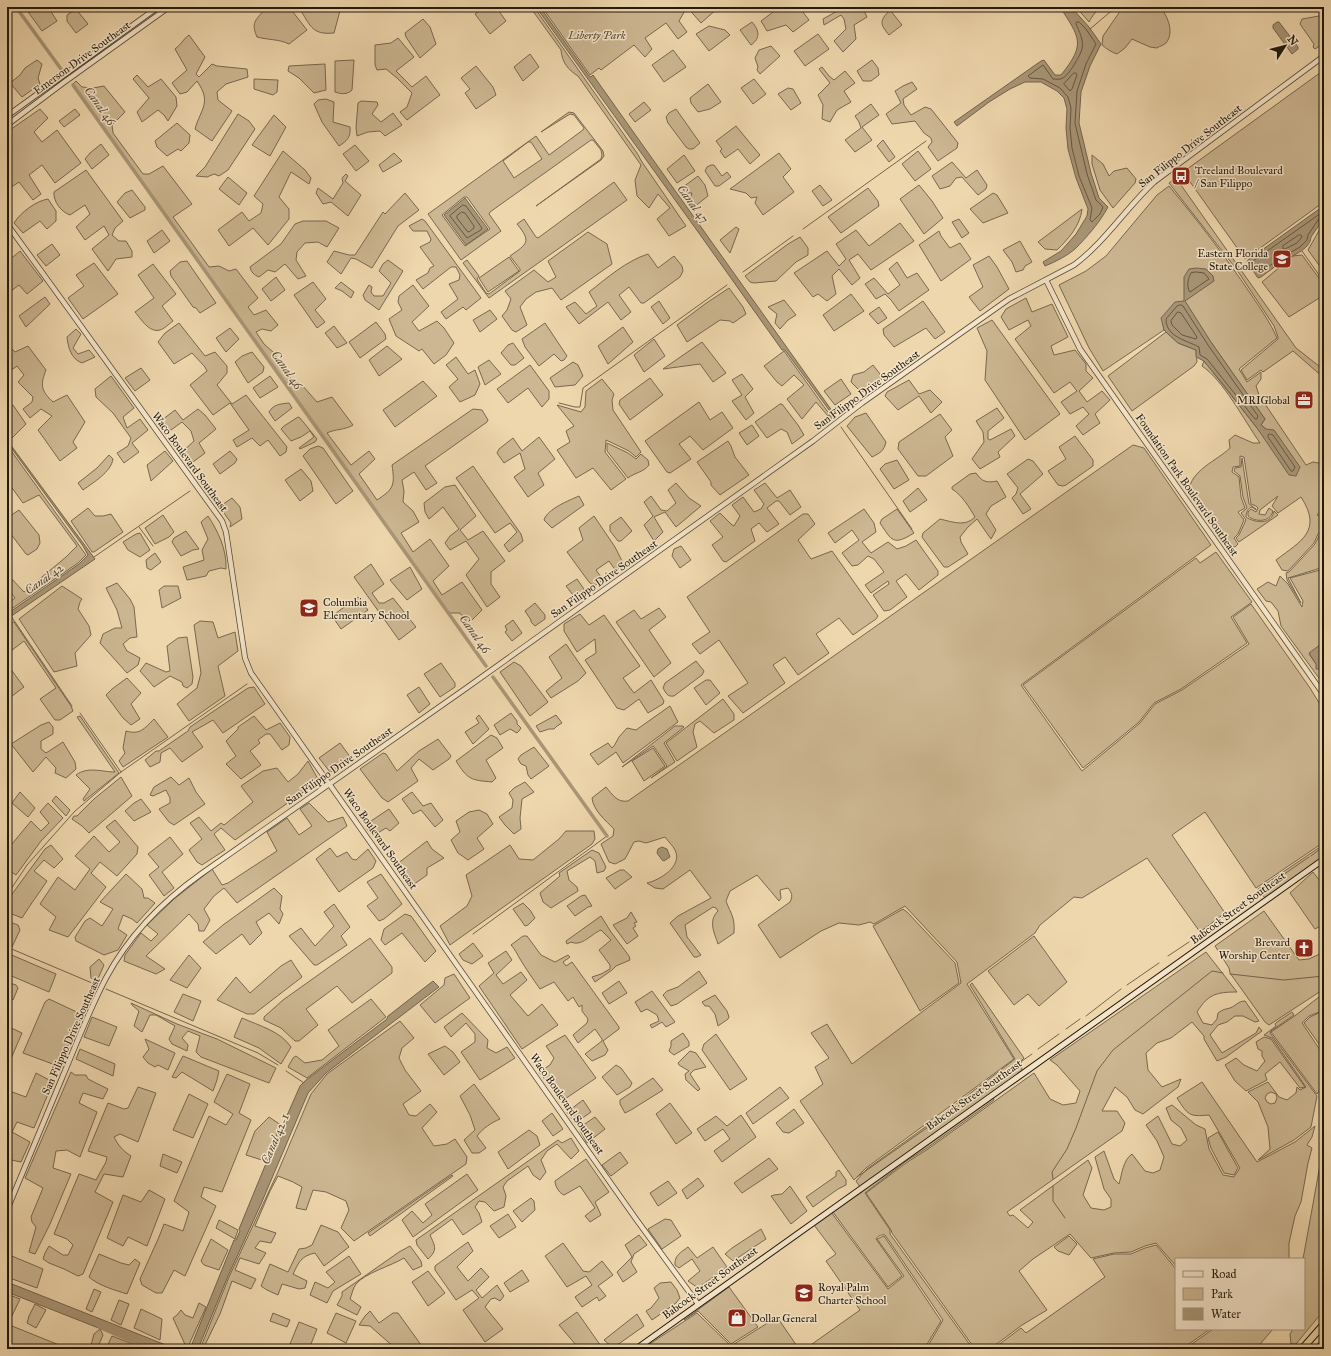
<svg xmlns="http://www.w3.org/2000/svg" width="1331" height="1356" font-family="'IM FELL Great Primer',serif">
	<style>
		.green { fill: #ccb792; stroke: #776850; fill-rule: evenodd }
		.water { fill: #a99677; stroke: #73644d }
		.lines { fill: none; stroke-linecap: round; stroke-linejoin: round }
		.shore { stroke: #665842; stroke-width: 1 }
		.stream { stroke: #73644d; stroke-width: 1 }
		.canal { stroke: #a99677; stroke-width: 3.5 }
		.tertiary-casing { stroke: #554835; stroke-width: 6 }
		.secondary-casing { stroke: #22190d; stroke-width: 7 }
		.motorway-casing { stroke: #22190d; stroke-width: 8 }
		.tertiary { stroke: #f5e5ca; stroke-width: 4.5 }
		.secondary { stroke: #f5e5ca; stroke-width: 5 }
		.motorway { stroke: #efd7ad; stroke-width: 6 }
		.labels { text-anchor: middle; dominant-baseline: central; stroke-width: 3; stroke-linejoin: round; paint-order: stroke }
		.park-label { font-size: 11px; font-style: italic; fill: #554835; stroke: #f5e5ca }
		.street-label { font-size: 11px; fill: #22190d; stroke: #f5e5ca }
		.poi-label { font-size: 11px; fill: #22190d; stroke: #f5e5ca; text-anchor: start }
		.water-label { font-size: 12px; font-style: italic; fill: #584b37; stroke: #f5e5ca }
	</style>
	<rect width="100%" height="100%" fill="#efd7ad"/>
	<filter id="stains"><feTurbulence type="fractalNoise" baseFrequency=".005" numOctaves="4"/><feColorMatrix values="0 0 0 0 .2 0 0 0 0 .09 0 0 0 0 .02 0 0 0 .5 -.17"/></filter>
	<radialGradient id="worn" r=".72"><stop offset=".6" stop-color="#630" stop-opacity="0"/><stop offset="1" stop-color="#630" stop-opacity=".3"/></radialGradient>
	<!-- green -->
	<path class="green" d="M29,7H48L57,21L42,31L26,9Z
		M272,7H289L307,30L289,44C279,39 268,40 257,37C251,23 255,21 264,10L270,9Z
		M305,7H341L334,33C313,35 311,27 301,11Z
		M485,7H496L506,21L490,34L475,14Z
		M530,7H534L637,153L642,162L686,226L669,236L657,219L670,208L658,194L649,208L637,196L635,180L641,165L578,76C568,70 562,62 561,50Z
		M542,7H687L679,21L687,32L678,39L666,23L645,38L652,49L645,57L634,45L601,70L599,68L590,75Z
		M687,7H717L718,8L701,23Z
		M785,7H799L809,20L793,32L786,25L767,31L761,21L777,9L779,12Z
		M837,7H862L867,17L854,25L856,39L843,52L834,41L846,29L844,19L841,15L824,25L823,19L839,10Z
		M1076,7H1104C1096,10 1093,15 1089,22Z
		M1123,7H1160C1167,15 1175,32 1166,43C1164,45 1160,46 1157,48L1150,47L1132,39L1125,48L1117,54C1111,52 1107,49 1102,45L1103,36Z
		M76,9L88,24L76,33L67,21V15Z
		M1324,9V43L1315,49L1313,47L1314,44L1300,24L1302,19L1319,16Z
		M890,10L902,25L889,35C880,24 879,21 890,10Z
		M423,19L430,27L436,44L420,58L406,37L405,33Z
		M752,22C759,30 761,38 751,45L740,30Z
		M709,26L725,30L730,35L709,51L696,34Z
		M818,34L829,49L805,66L794,51Z
		M189,35L205,57L196,74L199,77L212,64L217,66L247,69L248,77L226,84L217,92L218,100L232,111L212,141L195,129C201,108 212,103 197,81L187,92L180,94L172,83L187,70L175,49C181,45 183,39 189,35Z
		M398,38L414,57L396,71L412,87L426,76L440,95L407,120L400,112L407,107L412,93L397,78L386,69L377,70L375,65V45L391,43Z
		M771,46L780,56L760,74L757,70L758,67L755,58L759,50Z
		M673,50L686,67L664,82L652,65Z
		M530,54L539,67L523,81L514,67Z
		M37,60L42,64L38,78L40,84L22,97L10,83L20,75L25,68Z
		M354,60L352,90C347,95 341,94 335,92V61Z
		M872,60L878,68L879,75L871,81H863L857,71Z
		M325,64L326,90L314,93L299,78L288,71L289,66Z
		M476,66L493,87L496,95L476,109L465,93L470,89L461,78Z
		M822,67L829,76L834,80L845,71L855,83L844,91L851,102L837,110L830,122L822,119L823,105L818,95L830,83L819,69Z
		M1324,70V207L1321,204L1245,259L1183,172Z
		M137,75L148,87L161,79L176,97L177,106L168,121L164,115L158,110L142,122L137,112L149,98L133,79Z
		M254,79L278,80L277,92L273,95L254,89Z
		M754,79L766,94L753,104L741,88Z
		M76,81L82,87L93,88L104,86L125,112L112,125L113,133L143,174H149L163,166L192,204L173,217L209,267L219,266L229,271L236,269L258,298L248,307L254,315L266,310L278,325L271,331L262,329L256,332L264,344L273,352L293,382L301,384L317,402L332,397L353,425C345,430 335,429 327,433L351,465L369,451L375,459L359,474L377,500C394,489 395,485 392,465L473,409L482,410L488,420L487,422L425,466L437,483L426,490L414,472L402,480L404,491L403,502L413,511L419,522L401,533L413,552L430,539L449,566L433,581L442,595L462,582L482,610L468,624L460,613H449L73,84Z
		M912,82L917,89L903,99L904,105L911,115L925,107L931,109L958,143L957,148L938,161L928,147L932,142L931,138L924,133L915,121L892,124L886,114L901,103L895,91L903,86Z
		M708,84L721,102L710,109L698,112L691,103L690,98Z
		M788,88L793,89L801,103L791,110L778,94Z
		M326,99L334,102L333,122L350,127C351,137 347,141 339,146L322,122L314,104L318,100Z
		M361,101L377,102L378,105L372,114L381,122L393,113L402,125L385,136L380,131L368,132L357,136L356,128L358,103Z
		M644,102L651,110L635,122L629,114Z
		M871,104L879,115L862,127L872,140L855,152L845,140L861,128L859,122L855,116Z
		M40,109L48,118L34,132L42,142L57,130L81,163L55,183L42,165L29,175L41,194L33,200L19,182L7,190V164C9,159 7,140 7,132Z
		M75,109L80,115L64,127L59,121Z
		M676,109L700,143L693,149H689L686,147L668,123L666,117L669,113Z
		M569,112L574,113L603,151L604,156L601,160L536,206L601,159L602,155L601,150L593,140H591L490,212L489,214L501,231L461,260L428,214L536,136L549,155L583,130L584,128L574,115L570,114L541,132ZM528,142H531L542,159L514,178L503,161ZM464,197H467L490,229L465,246L442,215Z
		M238,114L249,121L255,129L228,170L219,176L214,174L207,177L196,176L205,167Z
		M274,115L286,127L270,156L252,145Z
		M177,123L190,135L189,143L181,151L178,149L167,156L157,147L155,141Z
		M736,126L760,155L750,164L738,149L725,158L720,151L722,149L716,141Z
		M883,140L895,157L889,162L877,146Z
		M101,144L109,155L92,169L85,159L90,153Z
		M355,145L369,161L356,171L343,154Z
		M283,151L305,170L311,178L309,184L291,172L279,197L289,209V219L268,245L253,228L229,246L218,230L242,212L249,221L261,213L263,204L254,196Z
		M918,151L931,169L915,181L902,164Z
		M394,153L402,161L383,172L379,165Z
		M779,153L791,169L783,177L794,192L763,215L755,203L757,197L751,198L746,193L730,189Z
		M684,155L695,171L677,183L667,169Z
		M1092,155L1103,164L1109,176L1114,171L1127,168L1136,179L1135,183L1113,208L1100,190L1092,164Z
		M952,162L966,178L977,170L987,185L986,189L978,195L962,177L956,178L950,186L940,189L932,176Z
		M711,165H714L722,176L727,172L731,177L719,186H715L705,171L707,167Z
		M86,170L123,221L115,228L112,235L119,241H126L132,251V257L116,259L108,271L92,249L109,235L104,226L85,240L76,227L90,214L85,205L70,215C61,212 53,201 54,192Z
		M346,174L348,176L345,181L361,195L348,216L331,202L323,204L316,193L318,188L333,199L343,183L342,178Z
		M698,176L705,185L708,196L694,207C690,202 690,199 692,193H687L684,191L683,187Z
		M228,177L247,193L239,205L219,189Z
		M1176,178L1296,348L1324,370V378L1293,351L1263,372L1261,370L1247,380L1241,370L1278,339V337L1274,326L1237,270L1169,183Z
		M614,182L627,200L489,298L463,263L467,260L479,276L477,279L486,293L489,294L520,271V269L510,256C527,244 532,242 517,224L524,219L536,237L538,238Z
		M820,185L832,200L823,206L812,191Z
		M919,185L932,201L943,218L924,234L900,199Z
		M1169,186C1198,221 1225,256 1250,293C1260,308 1270,322 1277,338L1239,369L1247,382L1261,372V379L1256,386L1259,395L1306,465L1313,462L1324,464V507L1317,515L1324,517V527L1318,534L1314,543L1288,571L1282,570L1276,560C1301,541 1323,531 1301,497L1278,513L1272,506L1278,496L1260,510L1259,514L1265,515L1269,508L1273,511C1270,523 1255,522 1248,516V512L1251,509L1256,512L1258,508L1256,506L1251,504L1244,457L1240,456V466L1233,467L1232,472L1239,477L1241,497L1245,508L1238,512L1244,520L1238,534L1234,538L1238,544L1235,547H1229L1223,537L1214,529L1189,492C1189,471 1218,460 1230,448L1229,440L1235,435L1253,443H1260C1244,420 1223,380 1202,366L1204,361L1257,428L1266,429L1261,425L1265,419L1210,341L1184,301L1162,318L1164,330L1103,371L1089,348L1059,285L1086,271L1106,256L1157,195Z
		M868,188L878,201L879,206L841,233L828,217Z
		M132,190L145,207V210L130,218L117,202L125,193Z
		M405,193L419,210L398,226L372,268L356,259L351,258L341,274L327,262L334,251L349,255H355L383,212L385,214Z
		M993,193L997,195L1008,213L983,223L970,209Z
		M48,199L56,211V221L47,229L40,221L23,233L14,223C21,212 36,201 48,199Z
		M1082,209C1080,226 1069,238 1057,250L1045,249L1038,242Z
		M422,219L425,221L481,298L466,310L463,307L446,319L441,312L458,299L449,284L459,280L460,275L456,267H451L423,289L416,280L428,273L430,268L434,266L420,247L430,242L431,239L427,231H413L409,226Z
		M959,219L969,233L962,238L952,222Z
		M303,221H326L339,228L327,247L318,242L305,243L297,252L296,260L306,276L298,279L285,264L275,272L268,270L259,277C254,275 251,272 250,267L281,244L295,224Z
		M1324,222V272L1308,250Z
		M900,223L914,241L871,270L858,254L849,260L860,278L852,285L839,269L832,276L836,294L827,301L818,294L813,297L794,273L827,251L839,266L846,259L836,244L856,230L869,246Z
		M736,227L739,229L730,253L720,240Z
		M162,230L170,241L154,253L147,241Z
		M939,231L941,236L950,248L960,243L971,259L941,281L919,245Z
		M588,232L607,244L612,264L561,300L552,288L536,292L526,299L520,307L527,325L516,332L512,330L502,316L507,310L511,299L505,291L534,270L548,282L556,277L548,261Z
		M800,237L808,248V255L796,262L776,281L754,283L750,282L745,276L788,244Z
		M1020,241L1032,262L1025,266L1023,270L1016,272L1012,262L1003,250Z
		M52,244L60,255L46,266L37,255Z
		M20,251L43,281L27,294L19,285L7,294V276L12,272L7,265V259L8,261Z
		M648,254L658,268L674,256L682,266L683,271L680,277L644,303H641L629,287L619,295L631,312L621,320L608,302L579,324L566,307L575,302L586,314L597,306L589,292C607,278 626,261 648,254Z
		M1302,255L1324,285V295L1289,317L1262,282L1293,256Z
		M989,256L997,267L1009,289L980,311L969,297L983,287L973,265Z
		M509,257L519,271L488,292L479,278Z
		M388,260L403,271L379,310L365,300L363,295L369,285L372,287L371,292L374,296H383L391,283L379,271L383,264Z
		M187,261L216,303L200,313L196,308L193,307L171,276L170,271L180,262Z
		M897,262L907,278L917,273L929,290L899,311L891,300L885,294L876,299L865,284L874,278L888,294L900,285L889,269Z
		M94,263L118,294L83,319L68,298L84,286L76,275Z
		M153,264L176,294L162,306L173,321C169,324 164,329 160,330C149,333 141,319 135,312L154,298L138,275Z
		M276,277L285,290L271,301L262,289Z
		M313,282L326,299L315,310L325,322L317,328L294,295Z
		M341,282L354,292L351,298L342,291L335,288Z
		M413,285L429,306L412,322L419,331L437,321L444,328L454,343L446,355L434,364L422,349L419,351L396,336L389,319L402,310L398,302L399,296Z
		M729,288L743,307L746,314L733,323L730,321L720,320L687,342L677,325L705,304Z
		M851,294L864,311L834,331L823,315Z
		M45,297L50,304L26,327L19,316Z
		M1026,298L1032,312L1052,304L1068,337L1051,346L1054,355L1075,350L1086,364V371L1093,378L1079,391L1087,402L1102,391L1110,400L1095,414L1100,423L1083,435L1076,426L1089,414L1083,407L1070,414L1061,402L1077,391L1070,382L1054,393L1015,339L1031,326L1028,320L1009,330L1001,317L1006,309Z
		M784,300L796,315L788,320L780,329L775,323L777,314L768,307Z
		M659,301L670,318L663,324L651,307Z
		M923,301L945,332L935,339L926,328L894,347L884,335L883,329Z
		M879,307L887,318L878,324L869,314Z
		M490,310L497,319L480,332L473,320Z
		M992,320L1060,414L1025,440L985,380L987,351L977,328Z
		M376,322L385,334L386,339L360,358L349,342Z
		M179,323L205,356L215,352L227,366V373L217,385L232,404L246,395L287,447L286,452L280,456L268,440L260,446L252,438L237,447L233,440L249,430L230,403L213,415L190,385L207,371L205,367L192,353L174,364L158,342L165,333Z
		M545,323L567,356L564,360L561,361L554,354L539,366L525,347L522,339Z
		M334,326L347,343L337,348L325,333Z
		M623,327L633,342L608,364L598,346Z
		M230,328L239,339L226,352L216,338Z
		M76,329L81,334L73,348L78,354L89,350L95,357L82,363C71,359 68,347 67,337Z
		M1166,332L1178,343L1196,350L1197,362L1194,366L1132,411L1108,376Z
		M654,339L665,356L644,372L634,355Z
		M702,342L726,373L713,382L700,364L663,369Z
		M513,343L524,358L515,365H511L501,353L508,345Z
		M7,344L15,352L28,346L46,370C40,385 41,391 53,402L67,395L85,422L73,442L77,448L60,461L38,430L52,416L41,409L30,418L23,409L32,402L33,397L18,382L24,375L17,366L7,373Z
		M387,346L402,359L379,376L369,360Z
		M784,351L830,415L828,416L816,402L802,419L787,399L804,385L794,375L782,386L777,382L764,366Z
		M252,352L264,367L263,372L248,383L235,362L242,356Z
		M456,357L468,374L475,370L480,384L475,395L460,402L449,387L458,379L446,365Z
		M489,360L501,374L485,385L478,367Z
		M573,362L578,365L583,376L575,385L555,387L550,378Z
		M530,365L549,391V399L542,407L528,388L508,403L497,389Z
		M873,365L883,378L867,391L861,392L851,382L853,375L864,372Z
		M141,368L150,380L135,391L125,378Z
		M742,374L753,389L745,397L754,413L746,420L732,401L742,395L732,380Z
		M111,376L134,408L123,417L127,428L140,419L148,430L132,443L139,452L124,463L117,453L128,446L131,438L113,413L96,397L95,389Z
		M270,376L278,387L260,398L253,388Z
		M650,378L663,395L630,420L619,404L620,400Z
		M602,379L614,394L612,400L613,410L641,452L636,457L629,451L606,440L605,452L626,479L611,490L593,468L576,478L557,450L570,442L566,431L574,426L557,405L581,412L585,407L586,391Z
		M841,379L851,394L835,405L824,391Z
		M909,380L919,394L930,390L942,402L931,413L919,396L898,410L885,396L887,392Z
		M423,381L437,396L395,427L383,410Z
		M699,402L710,420L722,412L733,428L703,450L690,436L679,444L691,459L670,473L667,472L645,441Z
		M289,403L292,408L275,421L269,412C274,404 280,404 289,403Z
		M780,404H782L798,425L804,435L792,444L787,432L781,429L767,438L755,422Z
		M13,405L26,424L12,438L7,431V409Z
		M997,408L1004,418L988,431V439L990,440L1011,429L1015,436L998,452L1000,457L980,469L972,459L984,442L983,432L976,421Z
		M198,409L205,415L216,429L199,443L205,453L189,465L181,453L194,441L191,431L182,422L171,430H164L161,425L162,420L175,410L183,420Z
		M866,413L886,442C884,451 880,453 872,457L847,426L855,417Z
		M940,414L952,430L945,437L953,456L926,476H918L898,449L899,442Z
		M298,417L300,418L317,439L315,442L300,449L299,448L314,437L310,431L301,437L291,441L281,429L284,426Z
		M752,425L759,436L747,445L739,433Z
		M1075,436L1093,460V466L1066,485L1063,486L1058,485L1048,471L1066,459L1059,447Z
		M539,437L555,459L538,473L544,485L528,497L514,477L525,469L520,453L504,463L497,453L499,449L513,438L522,451Z
		M728,441L731,446L735,457L749,475L720,495L711,485V482L697,462Z
		M607,443L628,453L636,459L641,454L648,460L649,465C644,472 634,473 628,478L607,451Z
		M7,445L86,555L78,563L7,612V604L15,598L7,587V579L10,577L24,592L66,557L77,546L39,495L23,503L7,481V472L11,470L10,464L7,462Z
		M1133,445L1144,448L1211,545L1021,685L1082,771L1140,723L1155,704L1182,690L1249,644L1233,617L1251,604L1310,688L1324,711V772L1322,775L1324,780V842L1256,888L1205,812L1172,835L1225,913L1200,932L1147,858L1082,898L1074,897L1040,925L1035,933L967,984L1014,1059L866,1168L854,1180L800,1101L823,1084L815,1067L829,1058L811,1033L827,1024L852,1064L961,983L957,962L905,906L874,924L870,922L859,925L839,923L821,931L780,958L758,925L790,902C793,896 792,893 788,888L780,890L781,898L779,901L757,875L730,891L726,901C731,915 735,916 734,933L718,944C714,932 708,921 718,911L716,908L713,907L685,925L687,937L701,955L697,957H694L670,923L678,916L711,898L690,870L663,889L655,888L647,883C660,880 683,866 675,850C673,846 668,841 665,837L646,843L639,841L634,842L625,859L615,864L609,862L601,844L613,836L614,829C606,821 593,810 592,798L606,787C612,794 617,803 628,801Z
		M318,446L323,448L353,491L336,504L303,456L310,449Z
		M165,451L173,461L151,481L147,465Z
		M230,451L237,459L235,463L220,474L213,464Z
		M109,455L113,459C111,472 94,482 83,490L78,483L97,468Z
		M1242,458L1249,504L1256,509V510L1252,507C1248,508 1246,513 1246,517C1255,523 1272,525 1274,511L1278,515L1239,542L1236,538L1239,535L1246,520L1241,513L1247,508L1243,497L1240,476L1234,471L1235,468L1241,467Z
		M1028,459L1033,461L1043,474L1020,494L1031,509L1023,514L1012,498L1016,494L1018,488L1007,474Z
		M897,460L909,480L894,489L880,469L885,464Z
		M473,466L521,534L523,541L509,552L504,545L517,532L510,523L495,533L456,478Z
		M301,469L311,481L313,491L300,501L285,480Z
		M976,473C982,482 987,483 997,481L1006,497L991,506L986,514L996,530L991,539L977,519L968,527L960,537L961,542L968,554L948,567H944L922,537L923,533L940,519C953,522 965,527 975,517C969,507 962,495 952,489V487L970,474Z
		M676,483L689,498L701,506L676,527L665,512L654,517L663,532L654,541L644,525L653,516L644,502L651,496L661,510L667,511L676,503L668,490Z
		M765,483L777,498L790,490L801,507L790,515L779,501H776L767,508L779,524L767,532L759,523L751,529L755,541L726,562L723,561L712,545L723,537L710,521L720,513L731,524L734,526L740,516L732,505L743,497L754,512L761,509L764,504L754,490Z
		M455,485L476,516L460,530L468,540L483,531L505,561L491,572V584L500,597L487,607L466,575L479,559L466,541L450,550L445,543L450,536L459,529L443,507L429,519L425,512L424,503L445,487Z
		M918,488L927,500L910,512L903,501Z
		M579,496L584,505L552,528L544,520C547,509 570,500 579,496Z
		M232,498L240,507L242,519L230,527L231,523L224,513L222,505Z
		M88,508L95,516H103L111,514L123,532L94,552H92L71,521Z
		M864,509L874,523L876,532L862,542L871,553L888,542L897,549L906,546L916,540L938,571V575L919,590L906,574L896,581L907,597L890,610L884,611L873,595L889,584L888,581L871,593L865,585L884,572L874,559L868,556L858,565L852,566L842,553L859,540L852,530L835,543L828,533Z
		M897,509L914,533C893,546 892,541 880,523L882,519Z
		M19,510L39,535L40,543L37,549L28,555L26,554L7,529V518Z
		M803,514H808L815,524L798,540L811,559L832,551L878,616L876,619L853,635L839,618L816,634L829,653L798,675L785,657L773,665L785,683L743,713L728,696L748,683L719,640L700,654L692,644L710,632L687,597Z
		M163,515L174,532L169,537L155,544L145,528Z
		M208,516C218,531 227,550 226,569L221,568L209,571L206,576L187,580L183,567L204,560L202,550L208,539L201,522Z
		M594,516L615,547L624,565L616,571L609,561L596,570L603,580L594,586L589,582L567,552L583,540L579,528Z
		M621,517L632,531L621,541H618L610,531V525Z
		M1324,529V567L1288,578L1301,603L1287,580L1286,573L1289,572L1315,544L1320,534Z
		M186,531L199,549L193,550L181,556L172,542L174,538Z
		M140,533L150,550L140,557L128,550L123,542L136,534Z
		M681,546L691,560L680,568L672,556L674,549Z
		M1216,552L1252,602L1231,617L1247,643L1181,689L1154,703L1139,722L1083,768L1023,685L1196,558L1200,563Z
		M155,553L161,562L151,570L147,568L146,560Z
		M371,564L384,584L372,593L379,603H384L393,598L416,627L399,640L354,577Z
		M410,567L422,589L407,600L390,580Z
		M1324,569V642L1309,654L1316,664L1322,669L1324,667V685L1281,626L1278,611L1271,602L1266,601L1257,589L1268,582L1276,586L1280,576L1288,584L1302,607L1303,601L1290,578Z
		M577,579L586,592L576,599L566,586Z
		M117,583L130,599L134,607L137,637L130,638L123,644L127,651L140,658L138,665L127,673L100,643L103,634L115,628H122L117,610L106,588Z
		M62,586L82,599L80,602L78,609L89,626L91,635L75,653L77,666L54,672L19,619Z
		M164,586H178L181,598L162,608L159,590Z
		M358,597L368,610L341,629L332,616Z
		M535,603L545,615V619L535,626L531,622V620L525,611Z
		M659,608L666,617L649,630L671,663L654,677L616,622L634,610L641,619Z
		M580,614L589,625L604,615L640,666L623,678L634,693L651,680L664,701L663,704L648,713L639,699L624,710L617,708L585,660L596,653L595,639L577,652L564,631V624Z
		M513,620L522,633L512,641L505,632L507,630L505,626Z
		M200,621L213,622L218,638L235,632L238,651L218,666L225,696L189,721L177,704L197,688L201,673L194,625Z
		M10,622H14L71,706L73,711L60,720H55L40,699L56,688L24,641L7,654V624Z
		M187,637L193,677L192,684L187,688L183,686L182,682L170,676L154,687L140,671L146,663L166,672L170,671L167,646L178,638Z
		M566,644L586,673L578,681L551,698L546,691L562,678L549,657Z
		M696,661L704,671L702,675L674,696C667,697 666,693 663,688L665,683Z
		M514,662L521,666L548,702L530,716L500,672Z
		M441,663L455,683V687L440,697L424,674Z
		M7,664L24,687L7,700Z
		M127,678L141,693L131,704L140,719L131,725L123,718L106,695L112,689Z
		M706,680H710L720,693L706,705L694,688Z
		M254,687L265,704L223,733L213,720L192,732L203,747L182,762L170,748L161,753L160,762L150,767L145,760L156,751H159L188,731L190,727L248,688Z
		M419,687L430,704L419,713L407,695Z
		M723,699L734,714V720L714,733L700,721L695,724L693,732L697,747L677,761L666,743Z
		M670,706L678,722L623,763L616,752L598,765L590,754L608,743L612,748L614,746L619,737L627,728L636,730Z
		M511,713L517,721V724L521,728L519,731L517,733L510,729L500,735L494,725Z
		M479,715L489,729L473,744L465,732L479,723L476,718Z
		M556,715L562,723L557,726L554,729H549L540,732L536,726Z
		M80,716L119,773L84,801L83,799L90,789L76,775C88,766 102,772 115,772L77,717Z
		M254,716L266,730L280,723L290,737L289,745L282,750L270,734H266L258,740L260,743L250,751L261,765L241,779L226,764L236,756L226,741L238,729V727Z
		M154,719L168,737L123,767L119,761L125,753L123,748L126,731C140,735 144,729 154,719Z
		M49,722L53,727V734L41,741V749L46,753L63,742L75,762L76,769L66,778L55,773L56,768L46,757L33,772L11,744L41,725Z
		M675,726H683L684,727L664,743L675,762L651,778L667,766L654,747L653,746L622,767Z
		M491,735L497,738L503,748L486,760L496,778L492,782C471,780 468,780 456,761Z
		M438,739L451,756L449,759L433,770L419,759L411,768L418,781L388,802L382,798L360,769L383,753L386,754L397,771L419,751Z
		M340,743L351,758L335,770L330,772L319,758Z
		M534,747L549,766L531,779L528,775L526,766L521,764L518,759L521,755Z
		M653,748L665,766L644,781L632,761Z
		M308,761L319,781L235,840L221,828L214,834L225,850L202,865L197,862L189,850L202,839L190,823L199,817L211,831L221,823L224,825L253,802L241,786L263,771L277,768L288,782L298,774Z
		M121,777L132,796L89,833L82,826L72,819L74,816H77L94,799Z
		M171,777L179,785L189,778L196,792L205,804L174,825L169,822L159,809L170,803V798L166,790L153,796L150,795L154,787Z
		M525,782L534,792L522,799L520,818L521,829L514,834L505,825L499,817L512,808L513,800L509,793L514,788Z
		M20,792L35,808L28,817L12,803Z
		M412,792L423,806L431,803L443,820L435,827L421,810L413,814L402,799Z
		M56,796L70,810L66,816L52,801Z
		M141,799L151,812L134,821L125,811L134,803Z
		M48,803L63,818L41,841L16,875L7,869V850L31,821L41,831L49,823L40,812Z
		M309,803L328,822L343,817L347,826L237,903L224,888L214,896L204,909L210,920L204,931H199L198,924L189,914L146,956L165,969L156,974L124,961L125,955L141,933L151,941L158,934L147,925L174,899L212,869L222,885L228,883L277,851L267,832L287,818L299,835L312,826L300,809Z
		M389,809L399,823L390,831L386,828L373,836L367,829L368,823Z
		M479,810L487,814L493,824L477,838L484,849L468,860L458,853L451,840L460,832L456,821L469,812Z
		M115,820L138,847L137,854L117,876L100,862L91,873L106,887L68,937L49,930L56,917L40,904L58,877L75,890L90,869L75,856L94,836L109,852L120,842L106,827Z
		M566,831H594L595,839L592,844L450,945L440,926L467,906L472,896L466,875L510,845L519,859L533,860L559,839Z
		M170,837L183,854L162,872L174,888L164,896L149,875L159,867L148,854Z
		M427,841L432,849L444,858L427,868V875L413,885L398,868L397,864Z
		M51,845L63,859L54,868L44,860L34,871L47,881C39,893 30,905 22,918L7,912V901L45,849Z
		M1320,847L1324,853V857L1265,898L1258,889Z
		M330,848L337,857L347,852L352,859L356,860L368,849L376,861L373,868L339,892L316,859Z
		M592,850L599,853L606,867L604,871L597,873L595,861L590,857L567,871L569,880L577,887L578,891L551,908L543,902L540,893L560,876L559,873Z
		M620,870H624L632,877L615,889L606,878Z
		M1313,872L1324,886V924L1315,929L1290,893Z
		M126,874L142,889L144,898H148L155,903L137,923L132,919L123,915L118,929L127,935L118,950L104,955L76,941L75,937L85,921L90,918L102,926L113,909L100,902Z
		M381,874L402,904L384,919L379,921L367,906L378,898L367,882Z
		M274,888L282,896L280,909L283,914L279,924L269,913L256,922L262,933L250,945L242,934L216,954L203,942L223,925Z
		M585,895L592,906L588,907L575,916L567,906L581,896Z
		M523,903L530,910L535,918L528,925L525,926L513,909Z
		M334,904L350,927L341,936L347,945L317,965H314L289,936L301,928L315,946L334,926L324,912Z
		M903,909L907,912L955,963L959,983L920,1011L873,926Z
		M1264,911L1299,960L1309,959L1324,952V989L1269,1025L1265,1022L1230,973L1229,968L1215,946Z
		M631,912L637,922L634,923L636,926L633,928L638,936L627,944L613,925L627,918Z
		M405,914L411,916L436,951L425,962L402,933L385,945L381,940L384,929Z
		M601,916L611,932L629,956L630,960L616,966L612,970L595,982L592,977L601,974L610,969V965L599,950L611,940L601,930C591,934 582,947 571,942L567,944L566,941Z
		M7,921L18,925L20,930L12,947L7,944Z
		M523,936H527L541,955L555,962L568,955L570,957L563,962L566,966L572,962L619,1027V1029L603,1041L608,1050L605,1055L592,1061L585,1054L602,1041V1039L595,1029L578,1043L573,1035L587,1023L588,1019L582,1011V1005L579,1007L573,997L568,1001L554,982L540,989C533,979 526,969 520,959C517,954 515,949 511,945Z
		M1034,936L1067,982L1039,1006L1028,994L1014,1005L988,971Z
		M370,938L392,967V973L352,1003L337,986L306,1009L318,1025L299,1041H295L281,1028L264,1020V1017L283,1000Z
		M473,943L483,956L472,964L463,960L459,954Z
		M506,951L512,960L496,975L503,984L521,972L527,980L510,995L528,1016L542,1004L558,1025L522,1049L479,986L494,973L488,963Z
		M1206,952L1237,992C1217,992 1208,994 1197,1012L1203,1023L1212,1025L1217,1019L1218,1013C1222,1010 1225,1009 1230,1008C1236,1006 1238,1001 1245,1001L1259,1021L1255,1022L1243,1016H1235L1227,1022L1218,1025L1210,1035L1222,1053L1256,1033L1259,1027L1262,1031L1226,1057L1217,1061L1204,1039V1036L1192,1022L1171,1038L1157,1043L1146,1053L1148,1070L1162,1087L1181,1079L1178,1087L1143,1114L1135,1110L1127,1097L1115,1087L1102,1111H1117L1125,1123L1122,1131L1007,1212L1010,1216L1013,1215L1028,1228L1033,1222L1020,1210L1088,1160L1092,1168L1083,1195L1091,1208L1104,1210L1111,1207V1199L1104,1189L1095,1157L1104,1151L1114,1179L1119,1184C1122,1174 1123,1160 1132,1154L1145,1171L1153,1173L1160,1170L1164,1157L1157,1141L1146,1125L1158,1116L1172,1144L1180,1146L1187,1140L1181,1128L1171,1120L1166,1108L1172,1105L1196,1125L1205,1129L1209,1149L1223,1175L1234,1177L1240,1168L1209,1115C1189,1117 1188,1115 1177,1098L1202,1082L1257,1162L1295,1142L1315,1126L1312,1137L1307,1145L1312,1148L1308,1163L1301,1202L1295,1216L1289,1243V1259H1176V1266L1156,1243L1145,1246L1131,1252L1114,1253L1091,1258L1070,1234L1033,1259L1019,1271L1047,1310L1022,1325L990,1349H975L892,1233L891,1230L866,1193L906,1163L928,1149L1034,1073L1050,1099L1063,1105L1076,1103L1080,1091L1057,1065L1050,1060Z
		M7,953L56,974L49,992L7,974Z
		M189,955L201,968L187,988L170,980Z
		M99,959L104,965L97,981L91,978L90,967Z
		M291,960L302,977L254,1014H247L217,1000L236,977L250,993L281,966Z
		M699,971L707,983L677,1004L671,1006L663,995L667,991L678,987Z
		M454,974L470,998L435,1023L420,1005L444,985L445,978Z
		M619,981L627,993L609,1004L602,993Z
		M7,982L16,985L18,988L13,1000L7,997Z
		M972,983L1024,1058L1021,1061L1022,1071L860,1187L856,1181L867,1169L942,1115L1015,1059L970,985Z
		M652,991L675,1022L666,1027L662,1022L652,1028L650,1025L659,1021L657,1015L647,1009L641,1012L635,1002Z
		M1324,993V1010L1309,1016L1302,1023L1324,1056V1077L1321,1088L1317,1094L1271,1032L1296,1015Z
		M183,994L201,1001L193,1021L174,1012Z
		M715,995L727,1011L729,1017L728,1019L718,1026L715,1014L709,1006H705L702,1002Z
		M49,999L81,1014L80,1021L58,1066L23,1053L45,1002Z
		M371,999L386,1017L307,1078L288,1067L293,1058L296,1056L305,1063L322,1060L339,1046L328,1030Z
		M131,1003L177,1024L217,1039L276,1068L269,1083L201,1057L196,1052L200,1036L188,1031L182,1038L188,1045L187,1051L172,1044L169,1039L175,1026L156,1015H150L142,1032L134,1026L139,1011L132,1005Z
		M1292,1012L1294,1015L1271,1031L1270,1033L1317,1096L1311,1127L1294,1140L1258,1160L1270,1149L1268,1127L1258,1102L1248,1092L1268,1082L1279,1097L1287,1100L1296,1093L1297,1087L1300,1090L1306,1087L1272,1038L1264,1035L1276,1026L1275,1024L1277,1022ZM1271,1092L1276,1094L1277,1098L1275,1103L1271,1104L1267,1102L1265,1098L1267,1094Z
		M1321,1012H1324V1051L1304,1023L1310,1017Z
		M462,1013L488,1040L487,1048L496,1053L507,1047L515,1058L480,1080L461,1052L475,1042V1034L466,1023L451,1037L444,1027Z
		M92,1017L117,1027L109,1046L84,1037Z
		M242,1018C260,1026 280,1031 291,1047L281,1064L259,1048L234,1037Z
		M400,1021L414,1038L402,1048L399,1058L405,1070L421,1091L403,1104L409,1115L416,1116L430,1104L437,1112L422,1128L434,1146L447,1144L455,1139L467,1157L466,1164L354,1241L341,1228L349,1210L346,1201L326,1192L313,1190L306,1210L296,1208L302,1187L293,1182L278,1176L270,1191L255,1226L276,1233L271,1243L260,1241L255,1248L266,1253L259,1264L240,1258L235,1270L256,1279L251,1289L232,1281L220,1314L203,1349H200L229,1277L277,1174L311,1094L327,1074Z
		M7,1026L22,1033L7,1068Z
		M683,1033L689,1042V1046L674,1055L669,1051L671,1046V1041Z
		M716,1034L747,1079L730,1090L702,1050L704,1044Z
		M565,1035L596,1078L562,1101L539,1072L550,1065L554,1058L546,1046Z
		M1264,1037L1271,1039L1305,1087L1300,1088L1280,1062L1265,1074L1267,1080L1246,1091L1235,1081L1225,1065L1236,1058L1244,1065L1257,1071L1265,1061L1262,1056V1051L1258,1049L1256,1042Z
		M145,1039L175,1053L168,1070L158,1065L155,1067L148,1063L143,1057L149,1049Z
		M445,1046L453,1052L460,1062L444,1075L428,1054Z
		M80,1049L115,1064L113,1076L76,1059Z
		M690,1051L696,1053L706,1067L694,1070L690,1074L700,1089L698,1091L686,1080L685,1074L689,1071L679,1065L678,1063Z
		M183,1056L219,1071L217,1080L213,1091L182,1072L176,1078L172,1077Z
		M616,1065L621,1068L632,1083L630,1087L617,1095L602,1077Z
		M71,1072L75,1075H86L88,1079L108,1089L103,1099L83,1093L79,1103L97,1112L80,1157L67,1150L56,1151L53,1168L71,1174L50,1224L35,1254L29,1252L36,1227L32,1222L31,1217L43,1188L25,1178Z
		M36,1073L53,1082L34,1128L17,1122L12,1132L30,1142L21,1162L7,1159V1095L9,1092H12L26,1097Z
		M227,1074L250,1084L239,1113L251,1120L222,1192L204,1187L201,1197L216,1206L185,1276L174,1270L162,1293H156L142,1285L140,1279L159,1237L164,1224L183,1231L189,1212L174,1201L209,1116L226,1125L233,1114L214,1102Z
		M653,1078L663,1090L631,1110L625,1113L620,1104V1100Z
		M474,1084L500,1119C491,1123 483,1128 477,1136L486,1148L479,1153H472L464,1140L475,1130L470,1115L460,1096Z
		M138,1087L156,1093L138,1142L120,1134L114,1137C118,1145 123,1151 131,1156L123,1177L104,1174L95,1192L113,1202L83,1274L78,1276L64,1269L49,1263L43,1259L45,1253L49,1246L63,1255H68L73,1245L67,1239L54,1234L79,1174L96,1180L106,1162L107,1157L88,1151L108,1103L124,1109L128,1108Z
		M780,1087L789,1098L753,1124L746,1113Z
		M189,1094L208,1104L193,1138L173,1130Z
		M993,1097L994,1100L927,1148L905,1162L865,1193L890,1230V1234L973,1349H930L928,1346L943,1320L885,1235C883,1234 877,1236 876,1239L902,1276L888,1287L833,1212L863,1191L862,1190Z
		M583,1100L591,1112L577,1122L573,1120L567,1112Z
		M670,1103L692,1133L676,1144L656,1114Z
		M794,1109L804,1123L789,1133L783,1132L776,1123Z
		M552,1113L563,1129L553,1136L542,1121Z
		M741,1115L756,1137L722,1162L714,1151L730,1139L723,1129L705,1141L697,1129L716,1116L727,1126Z
		M269,1117L281,1125L265,1161L246,1155L255,1131Z
		M595,1117L605,1129L587,1143L580,1131L582,1126Z
		M529,1130L537,1136L540,1145L508,1169L498,1152Z
		M1218,1132L1238,1168L1234,1175L1224,1173L1211,1148L1208,1138Z
		M571,1138L579,1151L571,1159L557,1144L547,1151L541,1160L546,1172L540,1180L533,1175L528,1166L507,1181L503,1187L506,1196L504,1207L494,1211L485,1202L479,1201L475,1207L479,1213L482,1222L463,1235L452,1219L430,1235C435,1246 438,1250 428,1259L417,1245L416,1240L558,1140L562,1143Z
		M1324,1143V1310L1296,1344H1291L1290,1334L1293,1329H1304V1259H1303Z
		M620,1152L628,1163L611,1176L602,1165Z
		M163,1154L182,1162L177,1173L160,1166Z
		M769,1158L778,1169L742,1193L734,1183Z
		M586,1159L609,1192L595,1202L601,1215L590,1222L585,1216L595,1208L580,1186L564,1195C559,1193 555,1186 555,1181Z
		M839,1170L846,1180V1185L838,1189L813,1207L806,1197L836,1176V1172Z
		M467,1174L478,1190L413,1237L402,1220L412,1211L423,1223L432,1215L425,1204Z
		M452,1175L453,1176L370,1236L368,1233Z
		M698,1178L704,1186L687,1199L682,1190Z
		M668,1181L677,1193L658,1206L650,1193Z
		M790,1186L807,1211L791,1224L771,1196L774,1195L782,1194Z
		M149,1190L165,1199L147,1246L128,1237L123,1246L107,1238L123,1195L141,1202Z
		M531,1198L534,1201L535,1210L522,1222L513,1211Z
		M831,1212L888,1289L904,1276L877,1239L884,1236L941,1321L926,1346L928,1349H805L860,1310L826,1261L836,1254L814,1225Z
		M508,1214L516,1227L499,1238L490,1226Z
		M665,1219L671,1220L681,1236L662,1249L648,1229Z
		M219,1220L238,1230L235,1239L216,1228Z
		M321,1225L338,1232L349,1247L324,1266L315,1253C301,1256 299,1262 293,1274L307,1281L305,1288L299,1289L282,1284L278,1295L267,1290L261,1286L270,1264L288,1272L299,1249L306,1248L312,1245Z
		M761,1229L766,1239L733,1261L725,1254L732,1248Z
		M639,1235L647,1245L634,1254L631,1262L637,1272L623,1282L617,1272L632,1257L625,1245Z
		M1069,1236L1077,1244L1069,1255L1058,1251L1054,1247Z
		M211,1239L228,1250L219,1270L204,1265L201,1261Z
		M468,1242L473,1251L457,1267L468,1281L481,1268L489,1277L476,1290L482,1298L497,1285L504,1296L500,1301L495,1298L491,1299L485,1307L503,1329L485,1342L463,1310L479,1298L472,1290L456,1300L435,1270V1266Z
		M563,1243L583,1271L589,1272L602,1261L613,1275L598,1286L606,1296L599,1301L597,1297L582,1307L575,1297L592,1285L586,1276L567,1287L545,1256Z
		M1156,1245L1176,1269V1329H1210L1182,1349H993L1021,1328L1026,1333L1105,1277L1093,1259L1114,1254H1131L1145,1248Z
		M410,1246L421,1261L422,1266L413,1270L404,1258C391,1266 365,1273 356,1284C353,1288 352,1294 350,1299L361,1307L357,1315L337,1305L342,1296V1292L399,1252Z
		M688,1247L697,1258L713,1247L727,1267L698,1288L688,1281L700,1271L692,1259L679,1268L675,1265C674,1256 681,1252 688,1247Z
		M7,1254L43,1269L37,1288L7,1277Z
		M99,1254L121,1263L129,1265L135,1259L140,1263L127,1294C115,1290 99,1286 89,1277Z
		M349,1256L361,1274L333,1291L327,1303L310,1295L315,1282L328,1288L335,1282L326,1272Z
		M522,1270L529,1281L510,1292L504,1283Z
		M428,1271L445,1293L428,1306L412,1282Z
		M671,1282L677,1290L680,1298L676,1303L652,1320L646,1311L651,1308L659,1298L654,1288L660,1283Z
		M729,1287L758,1327L731,1344L698,1311L684,1320Z
		M94,1289L101,1292L92,1312L86,1309Z
		M7,1294L20,1299L11,1318L7,1317Z
		M119,1300L129,1304L121,1325L111,1320Z
		M199,1303L206,1307L187,1349L173,1318L177,1315L181,1310L185,1315L193,1318Z
		M35,1304L46,1310L36,1328L27,1323L29,1316Z
		M141,1309L162,1319L160,1340L134,1328Z
		M370,1311L379,1323L393,1313H398L424,1349H396L370,1326L359,1325L365,1316Z
		M577,1312L603,1349H571L576,1345L559,1325Z
		M273,1313L290,1320L287,1327L270,1321Z
		M336,1313L356,1321L346,1343L327,1333Z
		M697,1313L731,1346L777,1317L799,1349H642Z
		M637,1314L644,1326L613,1348L604,1340Z
		M299,1322L317,1329L309,1349H304L290,1344Z
		M7,1324L69,1349H16L7,1344Z
		M100,1329L103,1335L97,1349H90L94,1334Z
		M1213,1329H1273L1256,1349H1185Z
		M112,1336L140,1347L142,1349H135L131,1347L127,1349H106Z"/>
	<!-- water -->
	<path class="water" d="M536,7H540L589,76L591,77L593,75L644,147L835,415L831,420L829,418L832,414L785,350H782L701,236Z
		M1060,7H1071L1089,27L1101,44L1090,66L1081,92L1079,123L1091,173L1099,198L1108,207C1100,222 1087,237 1075,249C1067,256 1055,262 1045,266L1043,262L1061,251L1076,234L1087,216L1088,209L1076,178L1068,149L1066,128L1067,109L1064,98L1057,91L1041,82H1025L1010,89L989,102L957,126L954,122L1041,61L1044,60L1055,75H1061C1086,44 1080,38 1060,7Z
		M1277,22H1279L1298,47V49L1292,54L1273,28V25Z
		M465,198L488,229L466,245L444,215Z
		M1322,207L1324,208V218L1311,237C1310,250 1291,256 1282,262C1275,266 1268,272 1261,277L1258,278L1247,262L1248,260Z
		M1196,268L1206,269L1213,276L1214,281L1185,301L1211,342L1265,419L1261,425L1266,429L1274,430L1300,467L1296,476L1289,475L1257,428L1222,383L1204,361L1196,357V350L1178,343L1164,330L1161,318L1175,302L1184,301V277L1189,269Z
		M7,440L95,559L7,619V614L79,564L88,555L83,546L7,442Z
		M1324,642V667L1322,669H1316V664L1309,653Z
		M662,847L667,849L670,857L664,861L662,860L657,853L658,849Z
		M433,981L439,987L326,1073L308,1093L261,1204L228,1276L198,1349H190L234,1240H236L240,1231L239,1229L267,1161L300,1086L306,1080L387,1019L388,1016Z
		M7,1282L176,1349H152L7,1292Z"/>
	<g class="lines">
		<!-- shore -->
		<path class="shore" d="M1077,22H1079L1086,29L1096,44L1086,64L1077,91L1075,123L1087,174L1096,200L1103,207L1100,214L1092,222L1090,220L1092,208L1079,176L1072,148L1070,128L1071,108L1068,97L1060,88L1043,79L1030,78L1028,76L1043,65L1053,79C1056,79 1060,80 1063,78C1069,75 1080,56 1082,49C1084,40 1079,31 1076,24Z
			M1074,73H1076L1077,75L1072,89L1070,91L1064,84Z
			M463,205L466,206L482,228L481,230L467,238L450,216Z
			M1324,211L1253,261L1252,263L1259,272H1261L1279,259L1300,247L1307,240L1308,235L1320,217H1324
			M462,212L465,213L474,226V228L469,232L467,231L457,218V216Z
			M1299,235H1301L1302,237L1297,243L1285,249H1283V246Z
			M1196,272L1204,273L1209,279L1190,292C1186,287 1188,278 1191,273Z
			M1181,305L1183,306L1208,345L1258,416L1257,419H1255L1207,359L1200,355L1199,347C1186,340 1166,337 1166,319L1177,306Z
			M1178,312L1181,313L1197,337L1196,339L1182,335L1172,325L1171,321Z
			M1270,434L1273,435L1295,467L1293,471H1291L1268,437V435Z"/>
		<!-- stream -->
		<path class="stream" d="M1090,29L1116,7
			M803,229L926,141
			M1302,251L1324,282
			M743,272L793,236
			M559,403L575,407H580L583,388L727,285
			M841,427L912,529
			M139,527L153,546
			M94,557L190,491
			M11,616L72,706
			M80,713L121,772
			M1311,856L1324,846
			M7,895L27,865L75,811L121,772L247,684
			M1232,910L1309,857
			M473,934L607,836
			M1195,937L1226,915
			M7,947L92,983
			M1168,956L1189,942
			M1230,974L1284,980L1324,976
			M1127,985L1159,963
			M106,989L258,1053L278,1065
			M1086,1016L1121,989
			M1066,1029L1080,1019
			M1038,1049L1059,1034
			M286,1071L304,1083
			M857,1177L1032,1054
			M1053,1179L1052,1172L1067,1149L1076,1128L1097,1071L1113,1050L1212,971L1223,973
			M1053,1186V1201L1065,1218"/>
		<!-- canal -->
		<path class="canal" d="M16,7L61,69
			M73,85L486,666
			M493,677L607,836
			M99,1327L149,1349"/>
		<defs>
			<path id="tertiary" d="M7,116L158,7
				M7,125L63,83L169,7
				M7,224L222,521L226,532L245,658L251,673L636,1219L698,1304
				M1046,280L1080,349L1324,695
				M7,1210C25,1166 44,1122 62,1078C76,1045 89,1010 106,978C128,937 163,901 201,874L465,689L813,441L862,403L1009,299L1074,265C1105,242 1126,208 1154,182L1324,56"/>
			<path id="secondary" d="M636,1349L1324,859"/>
			<path id="motorway" d="M1302,1349L1324,1324
				M1318,1349L1324,1342"/>
		</defs>
		<!-- tertiary casing -->
		<use href="#tertiary" class="tertiary-casing"/>
		<!-- secondary casing -->
		<use href="#secondary" class="secondary-casing"/>
		<!-- motorway casing -->
		<use href="#motorway" class="motorway-casing"/>
		<!-- tertiary -->
		<use href="#tertiary" class="tertiary"/>
		<!-- secondary -->
		<use href="#secondary" class="secondary"/>
		<!-- motorway -->
		<use href="#motorway" class="motorway"/>
	</g>
	<!-- icons -->
	<defs>
		<symbol id="bus-square" viewBox="-11 -11 22 22"><rect x="-9" y="-9" width="18" height="18" rx="4" fill="#8f2418" stroke="#f5e5ca"/><path d="M-5-6H5V4H4V6H2V4H-2V6H-4V4H-5ZM-3.5-4V0h7V-4ZM-3.5 1.2v1.5H-2V1.2ZM2 1.2v1.5H3.5V1.2Z" fill="#fff"/></symbol>
		<symbol id="university-square" viewBox="-11 -11 22 22"><rect x="-9" y="-9" width="18" height="18" rx="4" fill="#8f2418" stroke="#f5e5ca"/><path d="M0-5L7-2L0 1L-7-2ZM-4 1L0 2.5L4 1V4Q0 6-4 4Z" fill="#fff"/></symbol>
		<symbol id="office-square" viewBox="-11 -11 22 22"><rect x="-9" y="-9" width="18" height="18" rx="4" fill="#8f2418" stroke="#f5e5ca"/><path d="M-6-3h4V-5.5h4V-3h4V5H-6ZM-1-4.5V-3h2v-1.5ZM-6 0V1H6V0Z" fill="#fff"/></symbol>
		<symbol id="school-square" viewBox="-11 -11 22 22"><rect x="-9" y="-9" width="18" height="18" rx="4" fill="#8f2418" stroke="#f5e5ca"/><path d="M0-5L7-2L0 1L-7-2ZM-4 1L0 2.5L4 1V4Q0 6-4 4Z" fill="#fff"/></symbol>
		<symbol id="church-square" viewBox="-11 -11 22 22"><rect x="-9" y="-9" width="18" height="18" rx="4" fill="#8f2418" stroke="#f5e5ca"/><path d="M-1.2-6h2.4v3.5h3.3v2.4h-3.3V6h-2.4V-.1h-3.3v-2.4h3.3Z" fill="#fff"/></symbol>
		<symbol id="shop-square" viewBox="-11 -11 22 22"><rect x="-9" y="-9" width="18" height="18" rx="4" fill="#8f2418" stroke="#f5e5ca"/><path d="M-5-2.5h2.3a2.7 3.5 0 0 1 5.4 0H5L5.5 6h-11ZM-1.5-2.5h3a1.5 2.3 0 0 0-3 0Z" fill="#fff"/></symbol>
	</defs>
	<g fill-rule="evenodd">
		<use href="#bus-square" x="1170" y="165" width="22" height="22"/>
		<use href="#university-square" x="1271" y="248" width="22" height="22"/>
		<use href="#office-square" x="1293" y="389" width="22" height="22"/>
		<use href="#school-square" x="298" y="597" width="22" height="22"/>
		<use href="#church-square" x="1293" y="937" width="22" height="22"/>
		<use href="#school-square" x="793" y="1282" width="22" height="22"/>
		<use href="#shop-square" x="726" y="1307" width="22" height="22"/>
	</g>
	<g class="labels">
		<!-- park labels -->
		<g class="park-label">
			<text x="597" y="35">Liberty Park</text>
		</g>
		<!-- street labels -->
		<g class="street-label">
			<text transform="translate(82 58) rotate(-36)">Emerson Drive Southeast</text>
			<text transform="translate(1190 146) rotate(-38)">San Filippo Drive Southeast</text>
			<text transform="translate(867 390) rotate(-36)">San Filippo Drive Southeast</text>
			<text transform="translate(190 462) rotate(54)">Waco Boulevard Southeast</text>
			<text transform="translate(1187 485) rotate(55)">Foundation Park Boulevard Southeast</text>
			<text transform="translate(604 579) rotate(-35)">San Filippo Drive Southeast</text>
			<text transform="translate(339 766) rotate(-35)">San Filippo Drive Southeast</text>
			<text transform="translate(380 839) rotate(55)">Waco Boulevard Southeast</text>
			<text transform="translate(1238 908) rotate(-36)">Babcock Street Southeast</text>
			<text transform="translate(71 1036) rotate(-66)">San Filippo Drive Southeast</text>
			<text transform="translate(974 1095) rotate(-35)">Babcock Street Southeast</text>
			<text transform="translate(567 1104) rotate(55)">Waco Boulevard Southeast</text>
			<text transform="translate(710 1283) rotate(-36)">Babcock Street Southeast</text>
		</g>
		<!-- poi labels -->
		<g class="poi-label">
			<text x="1195" y="170">Treeland Boulevard<tspan x="1195" dy="13">/ San Filippo</tspan></text>
			<text x="1268" y="253" text-anchor="end">Eastern Florida<tspan x="1268" dy="13">State College</tspan></text>
			<text x="1290" y="400" text-anchor="end">MRIGlobal</text>
			<text x="323" y="602">Columbia<tspan x="323" dy="13">Elementary School</tspan></text>
			<text x="1290" y="942" text-anchor="end">Brevard<tspan x="1290" dy="13">Worship Center</tspan></text>
			<text x="818" y="1287">Royal Palm<tspan x="818" dy="13">Charter School</tspan></text>
			<text x="751" y="1318">Dollar General</text>
		</g>
		<!-- water labels -->
		<g class="water-label">
			<text transform="translate(100 106) rotate(55)">Canal 46</text>
			<text transform="translate(693 204) rotate(54)">Canal 47</text>
			<text transform="translate(287 370) rotate(55)">Canal 46</text>
			<text transform="translate(44 579) rotate(-35)">Canal 42</text>
			<text transform="translate(475 634) rotate(55)">Canal 46</text>
			<text transform="translate(275 1139) rotate(-67)">Canal 42-1</text>
		</g>
	</g>
	<!-- margin -->
	<rect width="1331" height="1356" fill="none" stroke="#efd7ad" stroke-width="24"/>
	<rect x="8" y="8" width="1315" height="1340" fill="none" stroke="#22190d" stroke-width="2"/>
	<rect x="12" y="12" width="1307" height="1332" fill="none" stroke="#22190d"/>
	<!-- legend -->
	<rect x="1175" y="1258" width="130" height="72" fill="#f5e5ca" stroke="#a1937e"/>
	<rect x="1183" y="1271" width="20" height="6" fill="#f5e5ca" stroke="#a1937e"/>
	<text x="1211" y="1278" font-size="12" fill="#22190d">Road</text>
	<rect x="1183" y="1288" width="20" height="12" fill="#ccb792" stroke="#a1937e"/>
	<text x="1211" y="1298" font-size="12" fill="#22190d">Park</text>
	<rect x="1183" y="1308" width="20" height="12" fill="#a99677" stroke="#a1937e"/>
	<text x="1211" y="1318" font-size="12" fill="#22190d">Water</text>
	<!-- north arrow -->
	<g transform="translate(1285 46) rotate(54)" stroke="#f5e5ca" stroke-width="3" paint-order="stroke">
	<path d="M0-3L7 15L0 10L-7 15Z" fill="#22190d"/>
	<text y="-6" font-size="11" font-weight="bold" text-anchor="middle" fill="#22190d">N</text>
	</g>
	<rect width="100%" height="100%" filter="url(#stains)"/>
	<rect width="100%" height="100%" fill="url(#worn)"/>
</svg>
